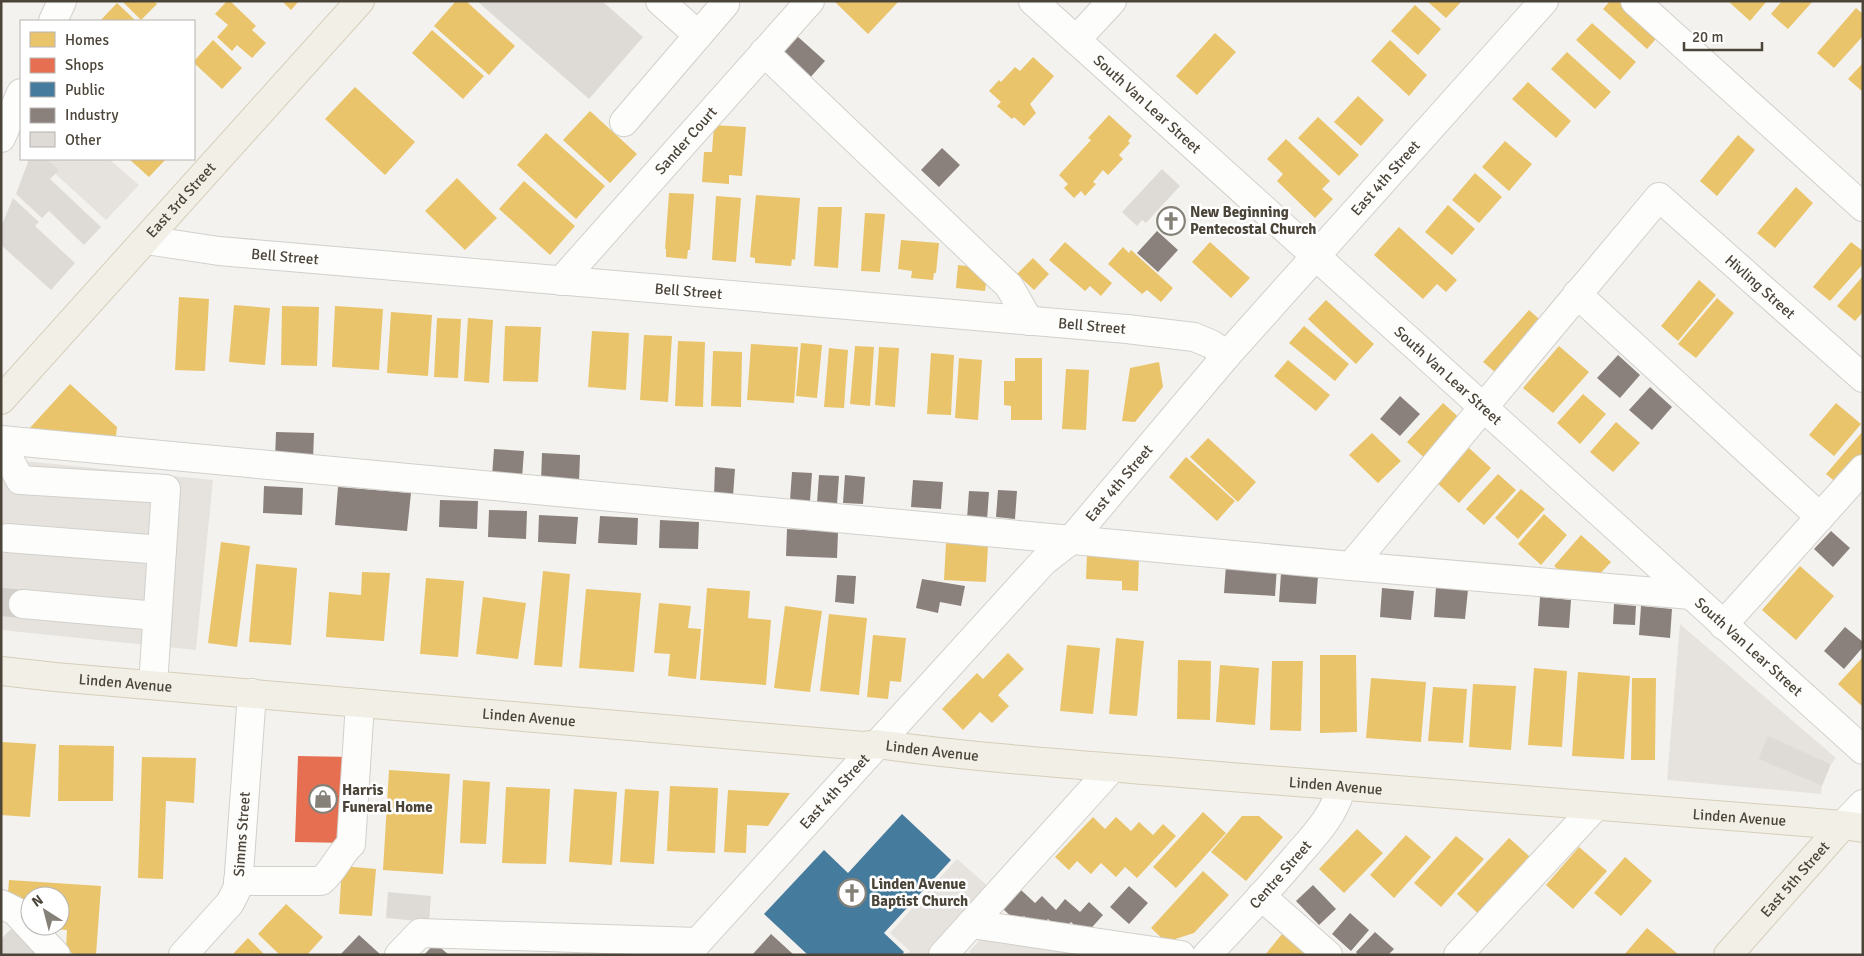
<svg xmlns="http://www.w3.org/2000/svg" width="1864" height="956" font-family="Signika,sans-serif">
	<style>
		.parking { fill: #e6e3df }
		.homes { fill: #e9c46a }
		.shops { fill: #e76f51 }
		.public { fill: #457b9d }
		.industry { fill: #8a817c }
		.building { fill: #dedbd6 }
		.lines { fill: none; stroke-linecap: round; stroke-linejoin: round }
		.minor-tunnel { stroke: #d2cfca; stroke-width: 28; stroke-dasharray: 28 14; stroke-linecap: butt }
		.minor-casing { stroke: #d2d0cb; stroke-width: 30 }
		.major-casing { stroke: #d6cebb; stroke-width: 30 }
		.minor { stroke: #fdfdfc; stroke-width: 28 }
		.major { stroke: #f2efe6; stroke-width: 28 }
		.labels { text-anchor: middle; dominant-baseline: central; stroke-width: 5; stroke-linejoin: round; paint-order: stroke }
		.street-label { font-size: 15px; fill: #4b4439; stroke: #fff }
		.poi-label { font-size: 15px; font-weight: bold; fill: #4b4439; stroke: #fff; text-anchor: start }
	</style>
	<rect width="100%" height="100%" fill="#f4f2ee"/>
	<!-- parking -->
	<path class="parking" d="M39,159H109L139,185L106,220Z
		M4,459L213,480L196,650L1,630V482Z
		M1680,624L1836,758L1831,764L1768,737L1758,759L1822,786L1821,794L1667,780Z
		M957,859L998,895L943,955H907L910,951L890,933Z
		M991,927L1146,955H973L969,952Z"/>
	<!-- homes -->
	<path class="homes" d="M122,1H154L157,4L141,20Z
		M227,1H230L256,26L252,30L266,43L252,58L237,45L232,51L217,37L228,25L215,14Z
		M282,1H299L291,10Z
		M456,1H466L515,46L489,75L434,26Z
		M834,1H899L868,34Z
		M1427,1H1462L1446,18Z
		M1610,1H1628L1662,32L1647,49L1603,9Z
		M1728,1H1767L1750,21Z
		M1782,1H1813L1788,29L1771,14Z
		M117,3L136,21H100Z
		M1415,5L1441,29L1418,55L1391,31Z
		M1856,8L1863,14V36L1834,68L1817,53Z
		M1592,23L1636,62L1620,80L1576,40Z
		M432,30L484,76L463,99L412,53Z
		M1215,33L1236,52L1197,95L1176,76Z
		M213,40L242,68L222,89L194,63V61Z
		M1390,40L1427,75L1409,96L1371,61Z
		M1567,52L1611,92L1595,109L1551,69Z
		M1033,57L1054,76L1030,104L1036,113L1024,126L1014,117L1012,119L997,106L1001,102L989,91L999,80L1001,82L1015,67L1020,71Z
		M1863,63V92L1848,79Z
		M1528,82L1571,121L1556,138L1512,99Z
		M355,87L415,142L385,175L325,119Z
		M1358,96L1384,120L1361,146L1334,122Z
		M590,111L637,154L610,183L563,140Z
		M1109,115L1132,136L1128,141L1130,143L1119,155L1123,159L1108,175L1103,170L1093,182L1096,184L1085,196L1081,191L1074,198L1064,188L1068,184L1059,175L1091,140L1088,138Z
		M1318,117L1359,155L1339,176L1298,138Z
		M714,125L746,127L742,176L729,175V184L702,182L704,152H712Z
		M546,133L605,186L576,219L517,165Z
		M1738,135L1755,150L1717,196L1700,181Z
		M1286,139L1330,181L1322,189L1333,199L1315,218L1277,181L1283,174L1267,159Z
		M1505,141L1532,164L1509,191L1482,167Z
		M129,159H166L149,177Z
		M1475,173L1502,197L1479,223L1452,200Z
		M457,178L497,218L465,250L425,211Z
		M524,181L575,226L550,255L499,209Z
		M1796,187L1813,203L1775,248L1757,233Z
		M669,193L694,194L690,250H688L687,259L666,257V249H665Z
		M756,195L800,198L795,260L792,259L791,266L755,263V258L750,257Z
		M716,196L741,198L736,262L712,260Z
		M1448,205L1475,229L1452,255L1425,232Z
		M818,207H842L838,268L814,266Z
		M865,213L885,214L880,272L861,271Z
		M1399,227L1457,280L1446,292L1437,284L1423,299L1374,255Z
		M901,240L939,243L936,273H934L933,280L911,278L912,271L898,269Z
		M1065,242L1112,283L1101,296L1090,286L1085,291L1049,260Z
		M1210,242L1250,278L1231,298L1192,262Z
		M1851,242L1863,251V264L1830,301L1813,287Z
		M1123,247L1129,253L1131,250L1173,288L1161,302L1147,290L1142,294L1108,264Z
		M1033,258L1049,274L1034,290L1017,274Z
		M958,265L988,269L985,291L956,288Z
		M1863,276V312L1855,321L1837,306Z
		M1699,280L1716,295L1678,341L1661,326Z
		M179,297L209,299L205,371L175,370Z
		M1717,298L1734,313L1696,358L1678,344Z
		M1326,300L1374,344L1356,364L1308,319Z
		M234,305L270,308L265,365L229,362Z
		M282,306L319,307L317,366L281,365Z
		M335,306L383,309L379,370L332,367Z
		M1529,310L1547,326L1501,377L1483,362Z
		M391,312L432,315L428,376L387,373Z
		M437,318L461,319L458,378L434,377Z
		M468,318L493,320L489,383L464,381Z
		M505,326L541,327L538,382L503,381Z
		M1304,326L1349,364L1335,381L1289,343Z
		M592,331L629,333L626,390L588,387Z
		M644,335L672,336L668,402L640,400Z
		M678,341L705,342L703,407L675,406Z
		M801,343L822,345L817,398L796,396Z
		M751,344L798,347L794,403L747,400Z
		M855,346L874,347L870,406L850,404Z
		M1559,346L1589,372L1553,413L1523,388Z
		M879,347L899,348L895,407L875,405Z
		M829,348L848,350L844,408L824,407Z
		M713,351L742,352L741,407L711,406Z
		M931,353L954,355L951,415L927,414Z
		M959,358L982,360L978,420L955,418Z
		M1015,358H1042V420H1011V406L1004,405V381H1015Z
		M1288,360L1330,395L1316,411L1274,376Z
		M1159,362L1163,387L1135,422L1122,421L1130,368Z
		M1066,369L1089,370L1086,430L1062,429Z
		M70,384L117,427L115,445L28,430Z
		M1583,394L1606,414L1580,444L1557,423Z
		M1443,403L1465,423L1429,462L1407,442Z
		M1836,403L1861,424L1834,456L1809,435Z
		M1616,422L1640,443L1613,472L1590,452Z
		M1863,431V467L1844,489L1826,474Z
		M1372,433L1401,461L1378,483L1349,455Z
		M1208,438L1256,482L1238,502L1190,457Z
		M1469,448L1491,468L1459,503L1437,483Z
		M1186,457L1235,501L1217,521L1169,477Z
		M1498,474L1516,490L1484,525L1466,509Z
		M1521,489L1545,509L1518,539L1495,518Z
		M1544,514L1567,535L1541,565L1518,544Z
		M1581,535L1611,562L1597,577L1565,576L1554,566Z
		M221,542L250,546L237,647L208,643Z
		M946,543L988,545L986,582L944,580Z
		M1087,555L1139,557L1138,591L1122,590V581L1086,579Z
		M256,564L297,568L291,645L249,642Z
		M1800,566L1834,596L1796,640L1762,610Z
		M543,571L570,574L562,667L534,665Z
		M362,572L390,573L384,641L326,637L329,592L361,595Z
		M426,578L464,581L458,657L420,654Z
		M707,588L750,591L748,618L771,620L766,685L700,680Z
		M586,589L641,593L634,672L579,668Z
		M483,597L526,603L518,659L476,654Z
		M659,603L691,606L688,628L701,629L696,679L668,676L670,654L654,653Z
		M785,606L822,611L810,692L774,688Z
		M829,614L867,618L859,695L820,691Z
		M873,635L906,638L901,682L890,681L888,699L867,697Z
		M1116,638L1144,641L1137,716L1109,714Z
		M1067,645L1100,648L1093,714L1060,711Z
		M1008,653L1024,669L998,695L1009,706L992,723L980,712L963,730L942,709L977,673L983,679Z
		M1320,655H1356L1357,732L1320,733Z
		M1863,657V707L1838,684Z
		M1178,660L1211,661L1210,720L1177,719Z
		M1272,661H1303L1301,731L1270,730Z
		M1220,665L1259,668L1255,725L1216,722Z
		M1534,668L1567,671L1562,747L1528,745Z
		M1578,672L1630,676L1624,759L1572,756Z
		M1371,678L1426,682L1421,742L1366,738Z
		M1632,678H1656L1655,760H1631Z
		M1473,684L1516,686L1511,750L1469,747Z
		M1433,687L1467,689L1463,743L1428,741Z
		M1,742L36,744L30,817L1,815Z
		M59,745L114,746L113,801H58Z
		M142,757L196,758L194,803L166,801L163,879L138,878Z
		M389,770L450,774L443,874L383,870Z
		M463,780L490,782L486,844L460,843Z
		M670,786L718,788L715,853L667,851Z
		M506,787L550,789L546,864L502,863Z
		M574,789L617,792L612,865L569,862Z
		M625,789L659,791L654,864L620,862Z
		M728,790L790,793L768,826L747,825L746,853L724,852Z
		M1203,812L1226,833L1176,888L1153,867Z
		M1242,816H1259L1283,837L1246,881L1211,852Z
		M1093,817L1105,829L1116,817L1131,831L1139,822L1153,835L1163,824L1176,836L1137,878L1125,867L1116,877L1101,863L1091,874L1077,861L1069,870L1055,857Z
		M1357,829L1383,853L1344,893L1319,869Z
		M1406,835L1431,857L1394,898L1370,875Z
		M1456,836L1484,859L1441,907L1414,883Z
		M1509,838L1537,863L1484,919L1457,894Z
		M1579,847L1607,871L1573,909L1546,885Z
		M1625,857L1652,881L1621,916L1594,893Z
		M342,866L376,869L372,916L339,914Z
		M1203,871L1229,895L1194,933L1166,942L1151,928Z
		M9,880L101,886L96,955H75L66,949L67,930L41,928V926H60V896H30V907L7,906Z
		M286,904L323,937L307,955H280L258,934Z
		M1647,928L1679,955H1624Z
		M1282,934L1307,955H1265Z
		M248,938L265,955H232Z"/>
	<!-- shops -->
	<path class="shops" d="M298,756L351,757L349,843L295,842Z"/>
	<!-- public -->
	<path class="public" d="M902,814L951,860L884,933L904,952L902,955H808L764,914L824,850L848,873Z"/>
	<!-- industry -->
	<path class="industry" d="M797,36L825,61L808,80L780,56Z
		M942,148L960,165L939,187L921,170Z
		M1157,231L1178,250L1158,272L1137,253Z
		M1618,355L1640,375L1620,398L1597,378Z
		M1650,387L1672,407L1652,430L1629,410Z
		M1400,396L1420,414L1400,436L1380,419Z
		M276,432L314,433L313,460L275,459Z
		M494,449L524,451L522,478L492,476Z
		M542,453L580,455L579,482L541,481Z
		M715,467L735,469L733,496L714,495Z
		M792,472L812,473L810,501L790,500Z
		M819,475L839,476L837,504L817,503Z
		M845,475L865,477L863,504L843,503Z
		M913,480L943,482L941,509L911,507Z
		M264,486L303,488L302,515L263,513Z
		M338,487L411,493L407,531L335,525Z
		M998,490L1017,491L1015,519L996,517Z
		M969,491L989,492L987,520L967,519Z
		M440,500L478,501L477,529L439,527Z
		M489,510L527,511L526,539L488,537Z
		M539,515L578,517L576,544L538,542Z
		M600,516L638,518L637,545L598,543Z
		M660,520L699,522L698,549L659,548Z
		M787,529L838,532L837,558L786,556Z
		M1831,531L1850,548L1833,567L1814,549Z
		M1226,565L1277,567L1275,596L1224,593Z
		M1281,573L1318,576L1316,604L1279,602Z
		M837,575L856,576L854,604L835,602Z
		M922,579L965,586L961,606L940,602L938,613L916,608Z
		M1436,587L1468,590L1465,619L1434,617Z
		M1382,588L1414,591L1411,620L1380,617Z
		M1540,597L1571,600L1569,628L1538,626Z
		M1614,604L1636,606L1635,625L1613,624Z
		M1641,606L1672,609L1670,638L1639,635Z
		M1845,627L1863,642V647L1844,669L1824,651Z
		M1313,885L1336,909L1319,925L1296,901Z
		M1129,886L1148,903L1129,924L1110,907Z
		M1021,890L1035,903L1042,896L1056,910L1065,899L1080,912L1089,902L1103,915L1085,935L1071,922L1062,932L1048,919L1038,929L1024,916L1017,922L1003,909Z
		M1350,913L1369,930L1351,951L1332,934Z
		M1375,932L1394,949L1388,955H1358L1356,952Z
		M771,934L794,955H752Z
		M359,935L381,955H340Z
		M435,943L449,955H424Z"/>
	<!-- building -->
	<path class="building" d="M477,1H602L643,37L589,99Z
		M29,159H47L59,170L50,179L101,227L84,245L49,211L42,218L16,194Z
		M1162,169L1180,186L1146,223L1142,220L1137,226L1122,212Z
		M13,198L39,222L35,226L75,263L51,290L1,245V227Z
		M1768,736L1831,764L1822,786L1758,759Z
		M388,892L431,896L429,922L386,918Z
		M11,929L39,955H1V939Z"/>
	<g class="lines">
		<!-- minor-tunnel -->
		<path class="minor-tunnel" d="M1,602L23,604"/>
		<defs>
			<g id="minor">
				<path d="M660,1L698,35"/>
				<path id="s1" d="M1033,1L1863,750"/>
				<path d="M1635,1L1863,207"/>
				<path d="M53,21L62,1"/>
				<path d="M1076,40L1112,1"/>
				<path d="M764,52L1009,286L1029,321"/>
				<path d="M624,122L725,4V1"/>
				<path d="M1,138L21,93"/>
				<path id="s2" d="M146,240L219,251L1127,329L1194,337L1211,344L1227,355"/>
				<path id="s3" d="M561,281L810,1"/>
				<path d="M1577,294L1820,517"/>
				<path d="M1,440L1351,566L1691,595"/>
				<path d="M1,443L20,480L166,489L153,685"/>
				<path d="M7,538L162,550"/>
				<path id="s4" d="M1351,566L1659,197L1863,378"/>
				<path d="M23,604L157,616"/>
				<path d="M1723,625L1863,469"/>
				<path d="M1843,825L1863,804"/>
				<path d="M238,881H321C333,872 339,855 351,844L360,703"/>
				<path d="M1261,896L1328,955"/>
				<path d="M1,904L15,911L56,955"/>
				<path d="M971,924L1181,955"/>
				<path id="s5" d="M183,955L230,903L238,887L252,693"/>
				<path d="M399,955L420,933L697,942"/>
				<path id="s6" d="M686,955L1043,562L1071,540L1227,355L1544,1"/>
				<path d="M943,955L1111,769"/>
				<path id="s7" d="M1207,955C1237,923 1267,891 1295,858C1314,836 1334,816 1341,788"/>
				<path d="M1458,955L1594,808"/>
			</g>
			<g id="major">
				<path id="s8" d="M1,400L360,1"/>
				<path id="s9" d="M1,671L55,677L864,746L876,744C986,759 1096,766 1206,775C1419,793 1631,810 1843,825L1863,828"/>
				<path id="s10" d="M1728,955L1843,825"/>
			</g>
		</defs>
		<!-- minor casing -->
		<use href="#minor" class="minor-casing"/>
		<!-- major casing -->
		<use href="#major" class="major-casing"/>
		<!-- minor -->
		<use href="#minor" class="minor"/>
		<!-- major -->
		<use href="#major" class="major"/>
	</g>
	<!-- icons -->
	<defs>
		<symbol id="church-ring" viewBox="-11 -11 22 22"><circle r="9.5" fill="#fff" stroke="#868178" stroke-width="1.5"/><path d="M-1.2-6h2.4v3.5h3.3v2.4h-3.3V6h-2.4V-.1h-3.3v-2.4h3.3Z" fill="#868178"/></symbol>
		<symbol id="shop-ring" viewBox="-11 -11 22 22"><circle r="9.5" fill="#fff" stroke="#868178" stroke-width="1.5"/><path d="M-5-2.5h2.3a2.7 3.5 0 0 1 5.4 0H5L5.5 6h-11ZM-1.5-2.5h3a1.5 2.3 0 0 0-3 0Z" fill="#868178"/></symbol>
	</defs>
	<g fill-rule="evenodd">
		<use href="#church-ring" x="1155" y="205" width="32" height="32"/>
		<use href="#shop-ring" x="307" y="783" width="32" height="32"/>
		<use href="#church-ring" x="836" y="877" width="32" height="32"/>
	</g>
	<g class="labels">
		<!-- street labels -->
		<g class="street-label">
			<text stroke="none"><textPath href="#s1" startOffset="154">South Van Lear Street</textPath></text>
			<text stroke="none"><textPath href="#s3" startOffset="188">Sander Court</textPath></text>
			<text stroke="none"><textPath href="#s6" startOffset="1046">East 4th Street</textPath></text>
			<text stroke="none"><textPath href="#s8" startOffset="269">East 3rd Street</textPath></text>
			<text stroke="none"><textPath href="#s2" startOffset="140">Bell Street</textPath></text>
			<text stroke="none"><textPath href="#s4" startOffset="616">Hivling Street</textPath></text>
			<text stroke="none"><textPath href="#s2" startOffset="545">Bell Street</textPath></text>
			<text stroke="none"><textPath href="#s2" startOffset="950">Bell Street</textPath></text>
			<text stroke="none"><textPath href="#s1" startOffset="559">South Van Lear Street</textPath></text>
			<text stroke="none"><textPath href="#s6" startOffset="641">East 4th Street</textPath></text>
			<text stroke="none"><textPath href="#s1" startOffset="964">South Van Lear Street</textPath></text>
			<text stroke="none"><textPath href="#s9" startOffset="125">Linden Avenue</textPath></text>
			<text stroke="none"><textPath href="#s9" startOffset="530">Linden Avenue</textPath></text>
			<text stroke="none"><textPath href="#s9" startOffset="935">Linden Avenue</textPath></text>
			<text stroke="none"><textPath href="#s9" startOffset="1340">Linden Avenue</textPath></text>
			<text stroke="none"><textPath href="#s6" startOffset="221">East 4th Street</textPath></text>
			<text stroke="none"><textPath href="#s9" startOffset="1745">Linden Avenue</textPath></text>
			<text stroke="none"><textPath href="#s5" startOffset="141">Simms Street</textPath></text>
			<text stroke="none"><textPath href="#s7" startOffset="109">Centre Street</textPath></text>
			<text stroke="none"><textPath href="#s10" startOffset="101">East 5th Street</textPath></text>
		</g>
		<!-- poi labels -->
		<g class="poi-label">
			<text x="1190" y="212">New Beginning<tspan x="1190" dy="17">Pentecostal Church</tspan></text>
			<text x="342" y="790">Harris<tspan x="342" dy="17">Funeral Home</tspan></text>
			<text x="871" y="884">Linden Avenue<tspan x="871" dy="17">Baptist Church</tspan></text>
		</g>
	</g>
	<!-- border -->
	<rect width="1864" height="956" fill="none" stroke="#4b4439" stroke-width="5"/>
	<!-- legend -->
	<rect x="20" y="20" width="175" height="140" fill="#ffffff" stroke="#b7b4b0"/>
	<rect x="30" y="32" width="25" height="15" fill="#e9c46a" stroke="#b7b4b0"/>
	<text x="65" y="45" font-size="15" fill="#4b4439">Homes</text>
	<rect x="30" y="58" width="25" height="15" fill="#e76f51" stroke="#b7b4b0"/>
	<text x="65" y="70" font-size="15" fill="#4b4439">Shops</text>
	<rect x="30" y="82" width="25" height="15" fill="#457b9d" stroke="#b7b4b0"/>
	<text x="65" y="95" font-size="15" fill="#4b4439">Public</text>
	<rect x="30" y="108" width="25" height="15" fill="#8a817c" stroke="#b7b4b0"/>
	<text x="65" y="120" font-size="15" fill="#4b4439">Industry</text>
	<rect x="30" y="132" width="25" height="15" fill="#dedbd6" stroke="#b7b4b0"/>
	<text x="65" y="145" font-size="15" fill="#4b4439">Other</text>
	<!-- north arrow -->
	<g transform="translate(45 911) rotate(324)"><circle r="24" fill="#ffffff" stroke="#b7b4b0"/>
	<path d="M0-4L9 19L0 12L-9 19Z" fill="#868178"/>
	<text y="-8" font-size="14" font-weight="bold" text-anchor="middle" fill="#4b4439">N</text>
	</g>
	<!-- scale -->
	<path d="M1684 42v8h78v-8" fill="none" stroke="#4b4439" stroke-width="2.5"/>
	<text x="1692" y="42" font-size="15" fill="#4b4439" stroke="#ffffff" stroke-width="4" paint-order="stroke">20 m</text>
</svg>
